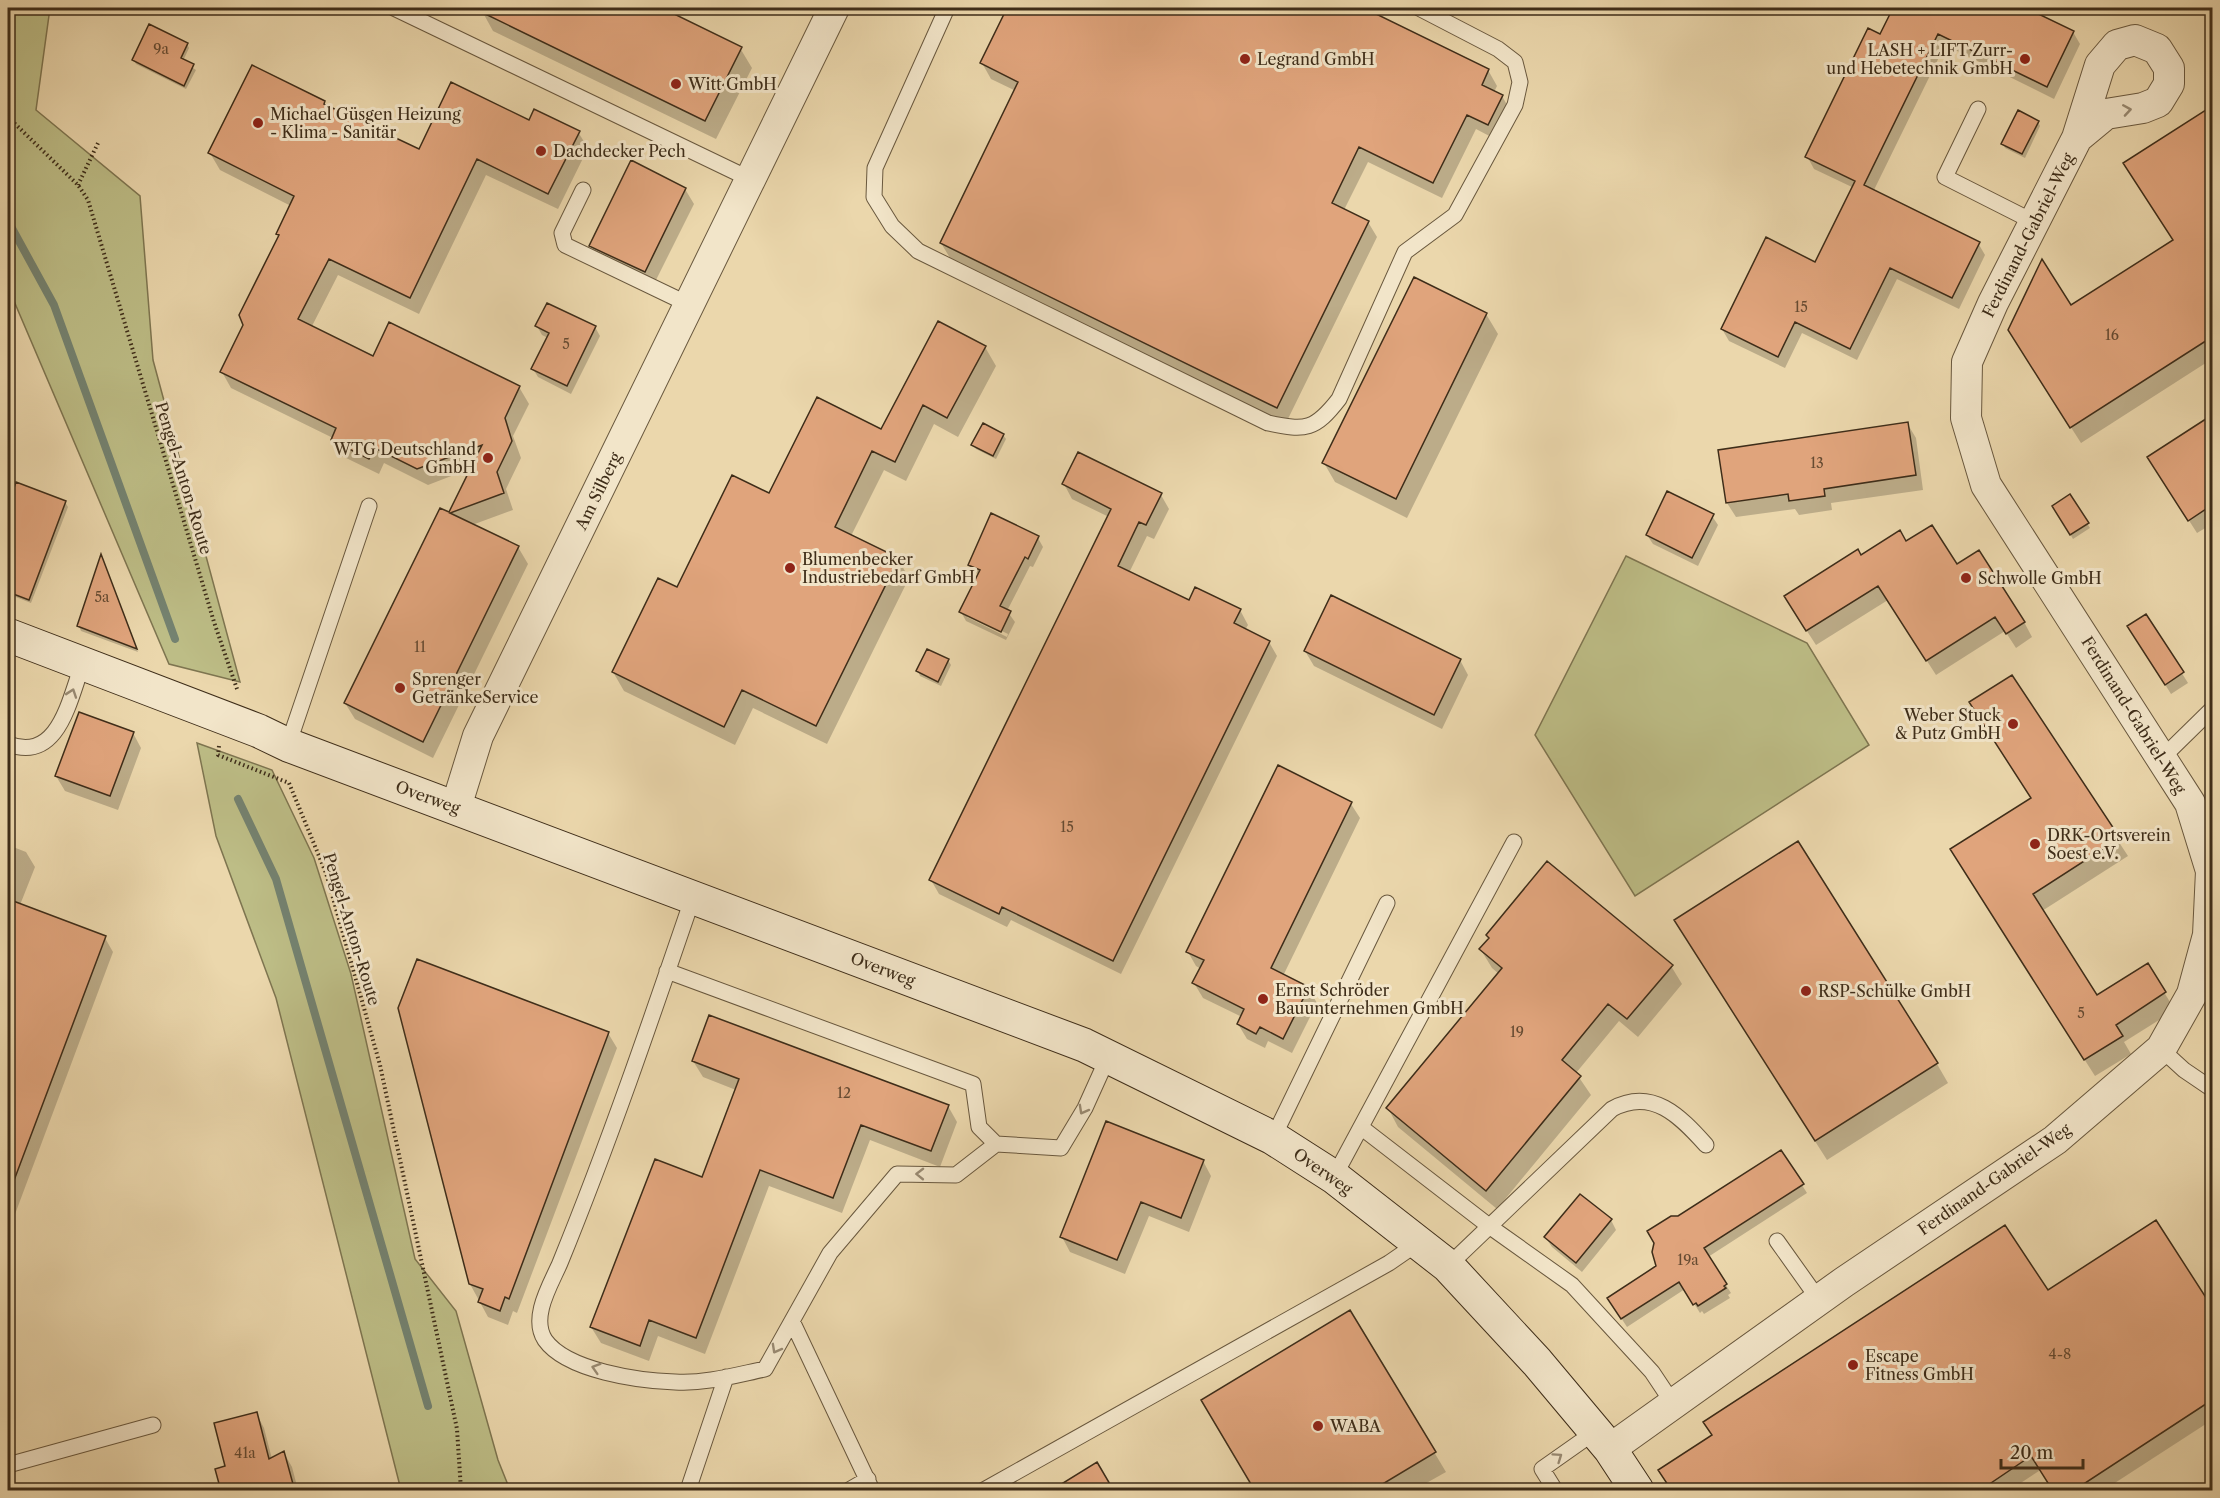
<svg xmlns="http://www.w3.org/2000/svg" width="2220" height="1498" font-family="'Libre Caslon Text',serif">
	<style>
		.green { fill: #bdbd86; stroke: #7e7550; stroke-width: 1.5 }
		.shadow { fill: #0003; fill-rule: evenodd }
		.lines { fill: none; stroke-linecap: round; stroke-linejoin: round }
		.stream { stroke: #748270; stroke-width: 8 }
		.building { fill: #e0a47c; stroke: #3e2d19; stroke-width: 1.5 }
		.lane-casing { stroke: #69583e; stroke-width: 17 }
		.street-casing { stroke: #69583e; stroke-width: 32 }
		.secondary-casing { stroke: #3e2d19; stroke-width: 35 }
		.path { stroke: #3e2d19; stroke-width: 4; stroke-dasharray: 1.5 3; stroke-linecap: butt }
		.lane { stroke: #f2e5c9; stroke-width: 15 }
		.street { stroke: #f2e5c9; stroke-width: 30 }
		.secondary { stroke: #f2e5c9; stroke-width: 33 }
		.oneway { stroke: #988971 }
		.poi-dot { fill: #8f2418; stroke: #f2e5c9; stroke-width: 2 }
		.labels { text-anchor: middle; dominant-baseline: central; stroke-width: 6; stroke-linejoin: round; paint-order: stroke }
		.number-label { font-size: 14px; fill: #664b32 }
		.poi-label { font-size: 16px; fill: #3e2d19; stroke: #f2e5c9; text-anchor: start }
		.street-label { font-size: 16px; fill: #3e2d19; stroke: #f2e5c9 }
	</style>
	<rect width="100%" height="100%" fill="#ebd7ac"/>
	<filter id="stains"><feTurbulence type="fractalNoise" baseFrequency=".00333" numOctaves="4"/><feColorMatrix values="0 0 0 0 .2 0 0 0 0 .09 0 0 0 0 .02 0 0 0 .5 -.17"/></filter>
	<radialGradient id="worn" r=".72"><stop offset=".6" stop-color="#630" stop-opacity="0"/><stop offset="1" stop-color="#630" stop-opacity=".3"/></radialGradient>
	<!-- green -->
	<path class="green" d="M8,8H50L36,110L140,196L153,360L240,682L169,664L8,287Z
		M1626,556L1807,643L1869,745L1635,896L1535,735Z
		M197,743L272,770L314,858L351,974L415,1259L456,1311L498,1460L510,1490H401L276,998L216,836Z"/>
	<!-- shadow -->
	<path class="shadow" d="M484,8H659L740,48L752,68L716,139L493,31L482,11Z
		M1009,8H1360L1488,70L1497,86L1494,92L1502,96L1511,112L1497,140L1476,129L1442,198L1368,162L1344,210L1368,222L1377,237L1286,423L950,258L941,243L1016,91L991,79L982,63Z
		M1895,8H2022L2073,32L2080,44L2054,99L1945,45L1873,192L1978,243L1985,255L1959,309L1897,279L1857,360L1802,333L1785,368L1729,341L1722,329L1816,264L1854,188L1814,169L1807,156L1881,36Z
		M187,44L189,48L183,61L196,70L186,89L136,64L134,60Z
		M324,102L327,107L419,151L529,122L578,132L588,148L558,209L486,175L419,314L338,275L311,328L374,358L390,324L519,387L529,404L513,436L521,458L506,489L513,510L472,525L518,547L528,564L433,758L355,719L345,703L450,514L472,468L428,485L384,463L379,474L342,456L333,438L231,388L222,372L245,325L279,236L278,233L291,206L220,170L210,153Z
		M2212,108V359L2081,443L2019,346L2071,307L2174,241L2125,163Z
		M2038,122L2040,126L2025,158L2005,148L2003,143Z
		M685,189L694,204L653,286L599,260L591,246Z
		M1486,314L1498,334L1407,518L1335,482L1324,463Z
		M537,326L595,327L600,336L571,394L538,377L533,369L548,338L542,335Z
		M985,347L996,366L958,437L934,424L906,481L884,470L851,536L898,559L909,578L827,744L753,708L735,745L624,691L613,672L678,589L770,495L882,431Z
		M2212,417V524L2197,533L2149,458Z
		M1907,423L1916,438L1923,490L1831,503L1832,510L1799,515L1795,509L1736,517L1727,503Z
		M1003,435L1006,439L996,459L976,449L973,445Z
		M17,484L65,502L68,507L31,603L8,594V512Z
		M1064,484L1161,495L1169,509L1154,539L1147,536L1129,573L1189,602L1240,610L1248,625L1245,630L1269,642L1277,656L1121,974L1011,920L1007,927L939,894L931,880L1109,517L1072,499Z
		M2070,496L2090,528L2073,539L2054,507Z
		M1712,516L1718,525L1698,566L1653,544L1647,535Z
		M1038,538L1043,547L1033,567L1030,566L1007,611L1015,622L1006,640L966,621L961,612L979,576L970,565ZM967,614L1008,634L1007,637L967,617Z
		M1906,543L1957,566L2024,622L2032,637L2016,648L2005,631L1936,675L1888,600L1816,645L1794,611Z
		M102,560L138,652L81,631L79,626Z
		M2146,616L2188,683L2171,694L2135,636Z
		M928,651L948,660L951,665L941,686L920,676L918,671Z
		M1305,651L1460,660L1468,675L1442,729L1314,666Z
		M2011,677L2128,856L2042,911L2096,997L2147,965L2175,1010L2124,1042L2131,1054L2095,1076L1962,867L2032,799Z
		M133,733L141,748L118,810L65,791L56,776Z
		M1351,804L1360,818L1283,976L1308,988L1317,1003L1292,1053L1268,1041L1265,1048L1247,1039L1238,1024L1242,1017L1203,998L1194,983L1201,969L1196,966L1188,952Z
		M8,845L26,852L35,867L20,905L105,938L113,952L8,1233Z
		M1687,940L1937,1064L1948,1083L1827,1160Z
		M1481,950L1671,966L1682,984L1638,1037L1619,1021L1576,1073L1591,1095L1497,1209L1398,1127L1388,1108L1499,974L1492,968Z
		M608,1033L617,1048L517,1313L513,1311L508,1325L488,1317L470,1284Z
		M693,1061L948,1106L957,1122L940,1167L870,1140L842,1213L769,1186L705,1354L658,1336L649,1361L601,1343L591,1327L703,1179L736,1090L703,1077Z
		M1781,1152L1807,1193L1708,1257L1731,1293L1728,1295L1730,1298L1704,1314L1702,1311L1700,1313L1685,1289L1627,1327L1614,1307L1658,1266L1679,1217Z
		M1203,1161L1211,1176L1189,1232L1149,1216L1125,1274L1070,1252L1062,1237Z
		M1611,1220L1616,1230L1582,1272L1552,1247L1546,1238Z
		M2155,1222L2212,1310V1420L2104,1490H2086L2062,1456L2010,1490H1673L2047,1292Z
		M256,1413L264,1428L272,1459L284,1453L292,1467L298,1490H223L227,1468Z
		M1434,1452L1446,1472L1414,1490H1256Z"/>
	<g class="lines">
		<!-- stream -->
		<path class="stream" d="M8,221L54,305L175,639
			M238,799L276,879L428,1406"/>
	</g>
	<!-- building -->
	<path class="building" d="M473,8H662L742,47L705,121Z
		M1007,8H1364L1489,69L1482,85L1503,95L1488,125L1467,115L1433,183L1359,147L1332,203L1369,221L1277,408L940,243L1018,82L980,63Z
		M1893,8H2026L2074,31L2047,87L1938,34L1864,185L1980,242L1952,298L1890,268L1850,349L1795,322L1778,357L1721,329L1766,237L1815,262L1855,181L1805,157L1868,28L1880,34Z
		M149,24L188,43L181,58L194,64L184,86L132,60Z
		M252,65L325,101L324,104L419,149L451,82L529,120L534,109L580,131L548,194L477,159L410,298L329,259L298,319L373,356L389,322L520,386L505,418L512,441L497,472L504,493L450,513L519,546L423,742L344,703L440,508L449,512L482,445L417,469L375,448L369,459L331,440L336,428L220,372L243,325L239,315L279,235L276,234L294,196L208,153Z
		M2212,106V337L2070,428L2008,330L2042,259L2071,305L2173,240L2123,163Z
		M2018,110L2039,121L2022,154L2001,144Z
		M631,160L686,188L645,272L589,246Z
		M1414,277L1487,313L1396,499L1322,463Z
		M547,303L596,326L567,386L531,369L549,333L535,326Z
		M938,321L986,346L947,418L923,405L895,462L872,451L835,527L899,558L816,726L742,690L724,727L612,672L658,578L677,587L732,475L769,493L817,397L881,429Z
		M2212,415V505L2188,521L2147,457Z
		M1908,422L1916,475L1824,489L1825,496L1789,501L1788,494L1726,503L1718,450Z
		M983,423L1004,434L993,456L971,445Z
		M1078,452L1162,493L1146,525L1139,522L1118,566L1189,600L1195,587L1241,609L1234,623L1270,641L1113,961L1002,907L999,914L929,880L1111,509L1062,484Z
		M16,482L66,501L29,600L8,592V505Z
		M1667,491L1714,514L1692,558L1646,535Z
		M2070,494L2089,523L2070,535L2052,506Z
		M991,513L1039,536L1028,559L1025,557L1000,606L1011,611L1001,632L959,612L980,570L968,565Z
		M1932,525L1957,564L1979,550L2025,622L2006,634L1995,617L1926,661L1878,586L1806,631L1784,596L1858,549L1861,555L1900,530L1906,541Z
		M101,554L137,649L77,626Z
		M1331,595L1461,659L1434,715L1304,651Z
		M2146,614L2184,672L2165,685L2127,626Z
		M927,649L949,659L938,682L916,671Z
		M2012,675L2120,838L2033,894L2097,995L2148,963L2166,992L2116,1025L2123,1036L2084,1060L1950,849L2031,798L1969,702Z
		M79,712L134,732L110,796L55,776Z
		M1278,765L1352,802L1271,968L1309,987L1283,1039L1260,1027L1256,1034L1237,1024L1244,1009L1192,983L1204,960L1186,952Z
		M1798,841L1938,1063L1815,1141L1674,920Z
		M1547,861L1673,965L1627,1019L1608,1004L1562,1060L1581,1076L1486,1191L1386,1108L1502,968L1479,949L1489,938L1486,935Z
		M8,899L106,936L10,1191H8Z
		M417,959L609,1032L509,1299L505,1297L500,1311L478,1302L483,1289L469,1284L398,1008Z
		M709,1015L949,1105L931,1151L861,1125L833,1198L760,1170L696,1338L649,1320L640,1346L590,1327L655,1159L702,1177L739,1079L692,1061Z
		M1106,1121L1204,1160L1181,1218L1141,1202L1117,1260L1060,1237Z
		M1781,1150L1804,1184L1704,1248L1727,1284L1724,1286L1726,1288L1698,1306L1696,1303L1693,1305L1679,1282L1621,1319L1607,1298L1656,1266L1652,1252L1654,1243L1647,1231L1671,1216H1678Z
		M1580,1194L1612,1219L1576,1263L1544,1237Z
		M2156,1220L2212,1307V1400L2073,1491H2053L2031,1456L1979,1491H1672L1658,1470L1712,1435L1703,1422L2005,1225L2048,1290Z
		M1350,1310L1436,1452L1371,1491H1255L1201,1400Z
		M257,1412L269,1459L284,1451L293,1484L269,1491H221L215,1469L225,1466L214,1423Z
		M1097,1462L1114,1491H1050Z"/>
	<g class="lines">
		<defs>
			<path id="lane" d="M394,8L752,180
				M947,8L875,168L874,197L892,226L918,251L1268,423C1306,431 1315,430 1339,399L1405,252L1455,215L1515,105L1520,82L1515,62L1498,49L1419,8
				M1978,109L1945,177L2034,222
				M583,190L562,233L565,245L690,305
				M8,744C59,763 69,700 83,663
				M288,745L369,506
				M2162,758L2212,709
				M693,897C651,1020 609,1143 560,1263C551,1284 530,1317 545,1340C567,1371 640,1381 675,1382C705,1384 736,1375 765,1369L830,1253L897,1174L956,1175L996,1144L1061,1148L1085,1108L1108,1057
				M667,971L973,1084L979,1127L996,1144
				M2161,1049L2184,1070L2212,1089
				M1362,1128L1489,1226L1572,1285L1652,1372L1674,1405
				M1273,1138L1387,903
				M1334,1177L1514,842
				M1777,1241L1819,1300
				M1448,1266L1612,1109C1652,1087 1680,1116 1706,1145
				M792,1321L872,1490
				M8,1465L153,1425
				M688,1490L726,1377
				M849,1490L868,1479
				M984,1490L1389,1263L1418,1243
				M1555,1490L1542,1469L1596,1431"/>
			<path id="street" d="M456,807L478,736L834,8
				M1610,1449L1844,1282L2055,1140L2161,1049L2192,994L2208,935L2211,871L2190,803L1986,485L1966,418L1967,362L1993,303L2077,138L2100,65L2117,45L2135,40L2157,49L2169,68V84L2158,102L2143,108L2106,114L2077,138"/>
			<path id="secondary" d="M8,635L259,731L288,745L1084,1045L1273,1138L1334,1177L1448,1266L1537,1362L1610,1449L1637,1490"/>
		</defs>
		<!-- lane casing -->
		<use href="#lane" class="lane-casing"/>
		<!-- street casing -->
		<use href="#street" class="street-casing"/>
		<!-- secondary casing -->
		<use href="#secondary" class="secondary-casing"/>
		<!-- path -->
		<path class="path" d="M8,117L78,185L88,200L214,622L237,689
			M78,185L98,143
			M219,746L218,755L289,783L326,873L380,1065L457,1429L461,1490"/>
		<!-- lane -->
		<use href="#lane" class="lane"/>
		<!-- street -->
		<use href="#street" class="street"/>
		<!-- secondary -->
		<use href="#secondary" class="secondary"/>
	</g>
	<!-- one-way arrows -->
	<defs><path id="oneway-chevron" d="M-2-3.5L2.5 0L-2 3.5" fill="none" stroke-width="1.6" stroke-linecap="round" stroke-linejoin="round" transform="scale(1.5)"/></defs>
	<g class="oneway">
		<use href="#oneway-chevron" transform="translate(2127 110) rotate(-9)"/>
		<use href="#oneway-chevron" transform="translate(72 693) rotate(-71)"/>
		<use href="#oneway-chevron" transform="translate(1083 1110) rotate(119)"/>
		<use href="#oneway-chevron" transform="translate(920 1174) rotate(-179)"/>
		<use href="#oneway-chevron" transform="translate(776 1349) rotate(119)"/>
		<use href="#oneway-chevron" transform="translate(596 1368) rotate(-163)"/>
		<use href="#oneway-chevron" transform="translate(1558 1457) rotate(-35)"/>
	</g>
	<!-- markers -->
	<g class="poi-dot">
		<circle cx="1245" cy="59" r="6"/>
		<circle cx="2025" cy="59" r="6"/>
		<circle cx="676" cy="84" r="6"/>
		<circle cx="258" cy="123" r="6"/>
		<circle cx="541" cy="151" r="6"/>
		<circle cx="488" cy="458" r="6"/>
		<circle cx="790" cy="568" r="6"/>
		<circle cx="1966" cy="578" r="6"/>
		<circle cx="400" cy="688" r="6"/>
		<circle cx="2013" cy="724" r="6"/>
		<circle cx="2035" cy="844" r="6"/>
		<circle cx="1806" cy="991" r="6"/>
		<circle cx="1263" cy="999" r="6"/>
		<circle cx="1853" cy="1365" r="6"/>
		<circle cx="1318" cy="1426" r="6"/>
	</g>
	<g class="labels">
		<!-- number labels -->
		<g class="number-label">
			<text x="161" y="49">9a</text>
			<text x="1801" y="307">15</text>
			<text x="2112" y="335">16</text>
			<text x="566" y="344">5</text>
			<text x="1817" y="463">13</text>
			<text x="102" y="597">5a</text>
			<text x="420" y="647">11</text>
			<text x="1067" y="827">15</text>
			<text x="2081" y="1013">5</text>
			<text x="1517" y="1032">19</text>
			<text x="844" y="1093">12</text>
			<text x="1688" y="1260">19a</text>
			<text x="2060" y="1354">4-8</text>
			<text x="245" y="1453">41a</text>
		</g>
		<!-- poi labels -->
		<g class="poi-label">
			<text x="2013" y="50" text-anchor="end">LASH + LIFT Zurr-<tspan x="2013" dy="18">und Hebetechnik GmbH</tspan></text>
			<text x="1257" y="59">Legrand GmbH</text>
			<text x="688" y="84">Witt GmbH</text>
			<text x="270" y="114">Michael Güsgen Heizung<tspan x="270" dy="18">- Klima - Sanitär</tspan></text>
			<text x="553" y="151">Dachdecker Pech</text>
			<text x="476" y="449" text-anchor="end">WTG Deutschland<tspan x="476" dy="18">GmbH</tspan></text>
			<text x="802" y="559">Blumenbecker<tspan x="802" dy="18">Industriebedarf GmbH</tspan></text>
			<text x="1978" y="578">Schwolle GmbH</text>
			<text x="412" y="679">Sprenger<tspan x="412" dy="18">GetränkeService</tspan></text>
			<text x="2001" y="715" text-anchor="end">Weber Stuck<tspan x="2001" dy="18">&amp; Putz GmbH</tspan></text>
			<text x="2047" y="835">DRK-Ortsverein<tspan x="2047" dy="18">Soest e.V.</tspan></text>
			<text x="1275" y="990">Ernst Schröder<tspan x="1275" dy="18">Bauunternehmen GmbH</tspan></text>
			<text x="1818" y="991">RSP-Schülke GmbH</text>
			<text x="1865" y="1356">Escape<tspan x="1865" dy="18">Fitness GmbH</tspan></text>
			<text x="1330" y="1426">WABA</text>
		</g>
		<!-- street labels -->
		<g class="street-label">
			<text transform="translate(2028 235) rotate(-63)">Ferdinand-Gabriel-Weg</text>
			<text transform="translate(184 478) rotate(73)">Pengel-Anton-Route</text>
			<text transform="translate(598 491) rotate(-64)">Am Silberg</text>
			<text transform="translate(2134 715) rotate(58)">Ferdinand-Gabriel-Weg</text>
			<text transform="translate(428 797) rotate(20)">Overweg</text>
			<text transform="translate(352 929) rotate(73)">Pengel-Anton-Route</text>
			<text transform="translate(883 969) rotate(21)">Overweg</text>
			<text transform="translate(1323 1171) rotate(35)">Overweg</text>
			<text transform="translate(1994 1179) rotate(-35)">Ferdinand-Gabriel-Weg</text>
		</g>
	</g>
	<!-- margin -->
	<rect width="2220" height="1498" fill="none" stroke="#ebd7ac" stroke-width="30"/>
	<rect x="9" y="9" width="2202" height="1480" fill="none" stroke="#3e2d19" stroke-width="3"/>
	<rect x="15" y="15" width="2190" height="1468" fill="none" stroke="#3e2d19" stroke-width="1.5"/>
	<!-- scale -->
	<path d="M2001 1459v9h82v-9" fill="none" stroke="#3e2d19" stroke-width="3"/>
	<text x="2010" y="1459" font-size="18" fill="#3e2d19" stroke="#f2e5c9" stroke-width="4.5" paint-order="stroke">20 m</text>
	<rect width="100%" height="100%" filter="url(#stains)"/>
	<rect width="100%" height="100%" fill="url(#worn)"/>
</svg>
